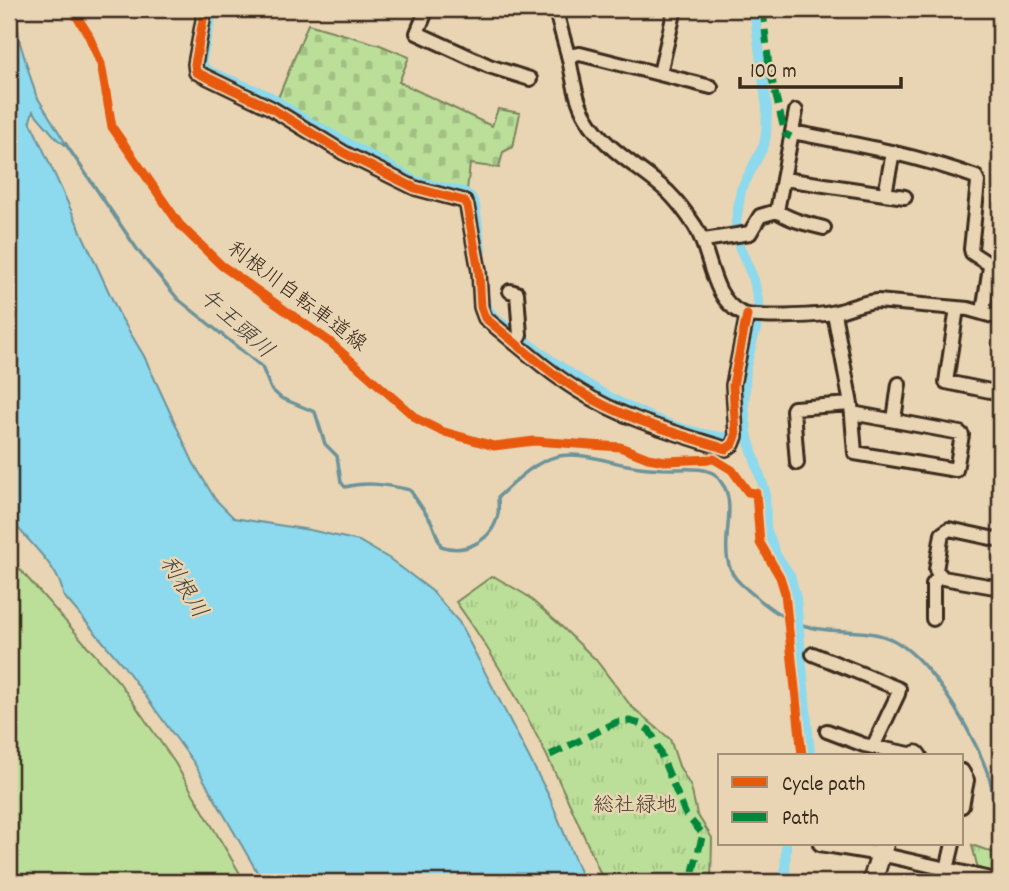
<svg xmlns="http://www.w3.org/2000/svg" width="1009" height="891" font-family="Dekko,'Klee One',sans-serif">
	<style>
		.green { fill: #bbdf99; stroke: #7b845c; stroke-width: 2 }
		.cemetery { fill: url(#cemetery-stones); stroke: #7b845c; stroke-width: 2 }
		.park { fill: url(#park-tufts); stroke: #7b845c; stroke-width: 2 }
		.water { fill: #8dd9ed; stroke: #6c939a; stroke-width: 2 }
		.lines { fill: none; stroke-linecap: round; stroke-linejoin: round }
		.stream { stroke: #6c939a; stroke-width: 3.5 }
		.canal { stroke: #8dd9ed; stroke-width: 10 }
		.street-casing { stroke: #3b2a1e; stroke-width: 18 }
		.secondary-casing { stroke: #3b2a1e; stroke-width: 23 }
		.street { stroke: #e9d5b3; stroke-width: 12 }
		.secondary { stroke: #e9d5b3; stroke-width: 18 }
		.quiet { stroke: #00873e; stroke-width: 7; stroke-dasharray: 14 7; stroke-linecap: butt }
		.cycleway-casing { stroke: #e9d5b3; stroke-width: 13 }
		.cycleway { stroke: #e8590c; stroke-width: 9 }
		.labels { text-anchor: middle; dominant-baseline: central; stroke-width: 5; stroke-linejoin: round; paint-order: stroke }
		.street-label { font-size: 21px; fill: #3b2a1e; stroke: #e9d5b3 }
		.park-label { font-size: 21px; fill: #4e4530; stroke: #e9d5b3 }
		.water-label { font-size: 23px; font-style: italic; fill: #47443d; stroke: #e9d5b3 }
	</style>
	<defs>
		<pattern id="cemetery-stones" width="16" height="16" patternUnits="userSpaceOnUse" patternTransform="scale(1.75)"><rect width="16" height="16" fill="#bbdf99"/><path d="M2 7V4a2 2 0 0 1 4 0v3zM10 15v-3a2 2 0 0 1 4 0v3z" fill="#a2c083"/></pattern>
		<pattern id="park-tufts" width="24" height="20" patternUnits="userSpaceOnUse" patternTransform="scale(1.75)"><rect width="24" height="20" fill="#bbdf99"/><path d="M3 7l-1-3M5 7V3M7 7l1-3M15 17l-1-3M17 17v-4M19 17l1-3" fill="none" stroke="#a2c083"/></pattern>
	</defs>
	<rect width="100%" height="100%" fill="#e9d5b3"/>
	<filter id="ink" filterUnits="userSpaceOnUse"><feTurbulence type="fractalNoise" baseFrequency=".0143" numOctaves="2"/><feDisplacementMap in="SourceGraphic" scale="14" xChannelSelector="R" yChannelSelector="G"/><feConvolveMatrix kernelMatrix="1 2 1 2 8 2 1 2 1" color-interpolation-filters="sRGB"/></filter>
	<g filter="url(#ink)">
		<!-- green -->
		<path class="green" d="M9,557L119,682L175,763L245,882H9Z"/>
		<!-- cemetery -->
		<path class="cemetery" d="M308,24L380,45L409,57L399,82L483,122L492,126L498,109L520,113L513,147L503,152L499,168L470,164L467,190L417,178L295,110L278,98Z"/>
		<!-- park -->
		<path class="park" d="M491,577H495L526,595L559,624L596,660L631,706L670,739L679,766L691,787L697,814L712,838L711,882H604C563,786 518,687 456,602Z
			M972,845L1000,855V874L978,869Z"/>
		<!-- water -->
		<path class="water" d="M9,9H15L20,43L36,95L68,147L57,139L33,111L30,121L119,314L144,356L193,462L215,499L234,518L310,530L359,541L390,559L432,591L459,622L549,796L584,882H263L194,763L123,665L63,595C61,568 25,539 9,517Z"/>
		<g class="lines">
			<!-- stream -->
			<path class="stream" d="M65,143L139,252L178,299L262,367L271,389L281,398L315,412L325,444L337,456L341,482L345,487C367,481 388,485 410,490L431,521L441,546C465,555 493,540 498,514C499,509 498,502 498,497C514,482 536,460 559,456C581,452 605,461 627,465C642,468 659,469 674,469C686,469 705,467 716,475C718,477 723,485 725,488C738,516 712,558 741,584C767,607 792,628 828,630C850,632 875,630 895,641C933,662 980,743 991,784C996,802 989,819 1000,835"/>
			<!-- canal -->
			<path class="canal" d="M213,9L201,62L206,70L269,96L299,116L416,181L464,192L471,197L475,205L481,251
				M754,9L767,108L766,134L764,145L741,190L736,222L739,246L754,280L759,306L757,324L746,366L744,407L748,439L765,491L766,528L776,555L790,575L796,598L810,756
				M486,302C488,317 503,323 514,332C576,382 665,439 748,439
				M785,882L786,844"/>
			<defs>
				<path id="street" d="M205,9L195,64L196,72L271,108L344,153L415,188L464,201L467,206L479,271L481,307L485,318C516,343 545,370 579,391C623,419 676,433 726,449L733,444L736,436L733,385L747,315
					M427,9L417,33L489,66L530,79
					M556,9C559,25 564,40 568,55C573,76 575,99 586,117C605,150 640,167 668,192C678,202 687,214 695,226C712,253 710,297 741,313C753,319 816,316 831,313C847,310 861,302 877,301L968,309L1000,318
					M568,56L580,54L711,87
					M660,73L675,9
					M792,132C855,144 916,155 976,177L978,182L971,249L972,253L989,264L990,267L983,312
					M784,179L905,197
					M885,194L893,152
					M777,211C790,220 807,224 824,228
					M704,240L750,233L760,216L777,211L796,111
					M510,291L517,293L520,335L516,344
					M957,308L946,382L1000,393
					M834,313L851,404L855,453L956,470L962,435L960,433L852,413
					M894,420L899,384
					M797,463L793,410L794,408L851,404
					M1000,540L949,529L942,534L936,570L943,578L1000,588
					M933,619V584L940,575
					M813,654L899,689L898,694L873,747
					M827,731L864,745L920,756
					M962,771L967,780L962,806
					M820,844L880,854L1000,881
					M944,882L953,844"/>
				<path id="secondary" d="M915,756L916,755
					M872,882L884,844"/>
			</defs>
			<!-- street casing -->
			<use href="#street" class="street-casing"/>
			<!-- secondary casing -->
			<use href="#secondary" class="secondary-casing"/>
			<!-- street -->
			<use href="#street" class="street"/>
			<!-- secondary -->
			<use href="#secondary" class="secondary"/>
			<!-- quiet -->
			<path class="quiet" d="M765,9L764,19L769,67L785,134L791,137
				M550,755L617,722L630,721L640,724L649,730L654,738L686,815L703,834L690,882"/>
			<defs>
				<path id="cycleway" d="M72,9L88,34L101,64L112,127L180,225L221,265L330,342L417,419L441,431L494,446L534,441L620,447L648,458L665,461L714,459L732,470L748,492L756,493L760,543L780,577L785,593L802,756
					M205,9L195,64L196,72L271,108L344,153L415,188L464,201L467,206L479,271L481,307L485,318C516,343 545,370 579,391C623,419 676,433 726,449L733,444L736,436L733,385L747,315"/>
			</defs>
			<!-- cycleway casing -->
			<use href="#cycleway" class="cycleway-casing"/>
			<!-- cycleway -->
			<use href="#cycleway" class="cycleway"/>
		</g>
	</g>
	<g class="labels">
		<!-- street labels -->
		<g class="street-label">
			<text transform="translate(296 298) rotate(37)">利根川自転車道線</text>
		</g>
		<!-- park labels -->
		<g class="park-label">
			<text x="635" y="807">総社緑地</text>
		</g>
		<!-- water labels -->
		<g class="water-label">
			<text transform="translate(235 325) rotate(42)">午王頭川</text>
			<text transform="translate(182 588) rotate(58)">利根川</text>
		</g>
	</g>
	<!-- margin -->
	<rect width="1009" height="891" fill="none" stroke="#e9d5b3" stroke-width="35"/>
	<rect x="18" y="18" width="974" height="856" fill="none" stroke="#3b2a1e" stroke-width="2.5" filter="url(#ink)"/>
	<!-- legend -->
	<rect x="718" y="754" width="245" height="91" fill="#e9d5b3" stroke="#a39177" stroke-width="2"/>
	<rect x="732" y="777" width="35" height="10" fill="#e8590c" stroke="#a39177" stroke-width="2"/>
	<text x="782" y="790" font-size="21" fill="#3b2a1e">Cycle path</text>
	<rect x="732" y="812" width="35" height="10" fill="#00873e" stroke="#a39177" stroke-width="2"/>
	<text x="782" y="824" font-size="21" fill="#3b2a1e">Path</text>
	<!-- scale -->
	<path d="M740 77v10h161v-10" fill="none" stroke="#3b2a1e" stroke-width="3.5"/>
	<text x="750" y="77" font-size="21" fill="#3b2a1e" stroke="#e9d5b3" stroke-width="5" paint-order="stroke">100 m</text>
</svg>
